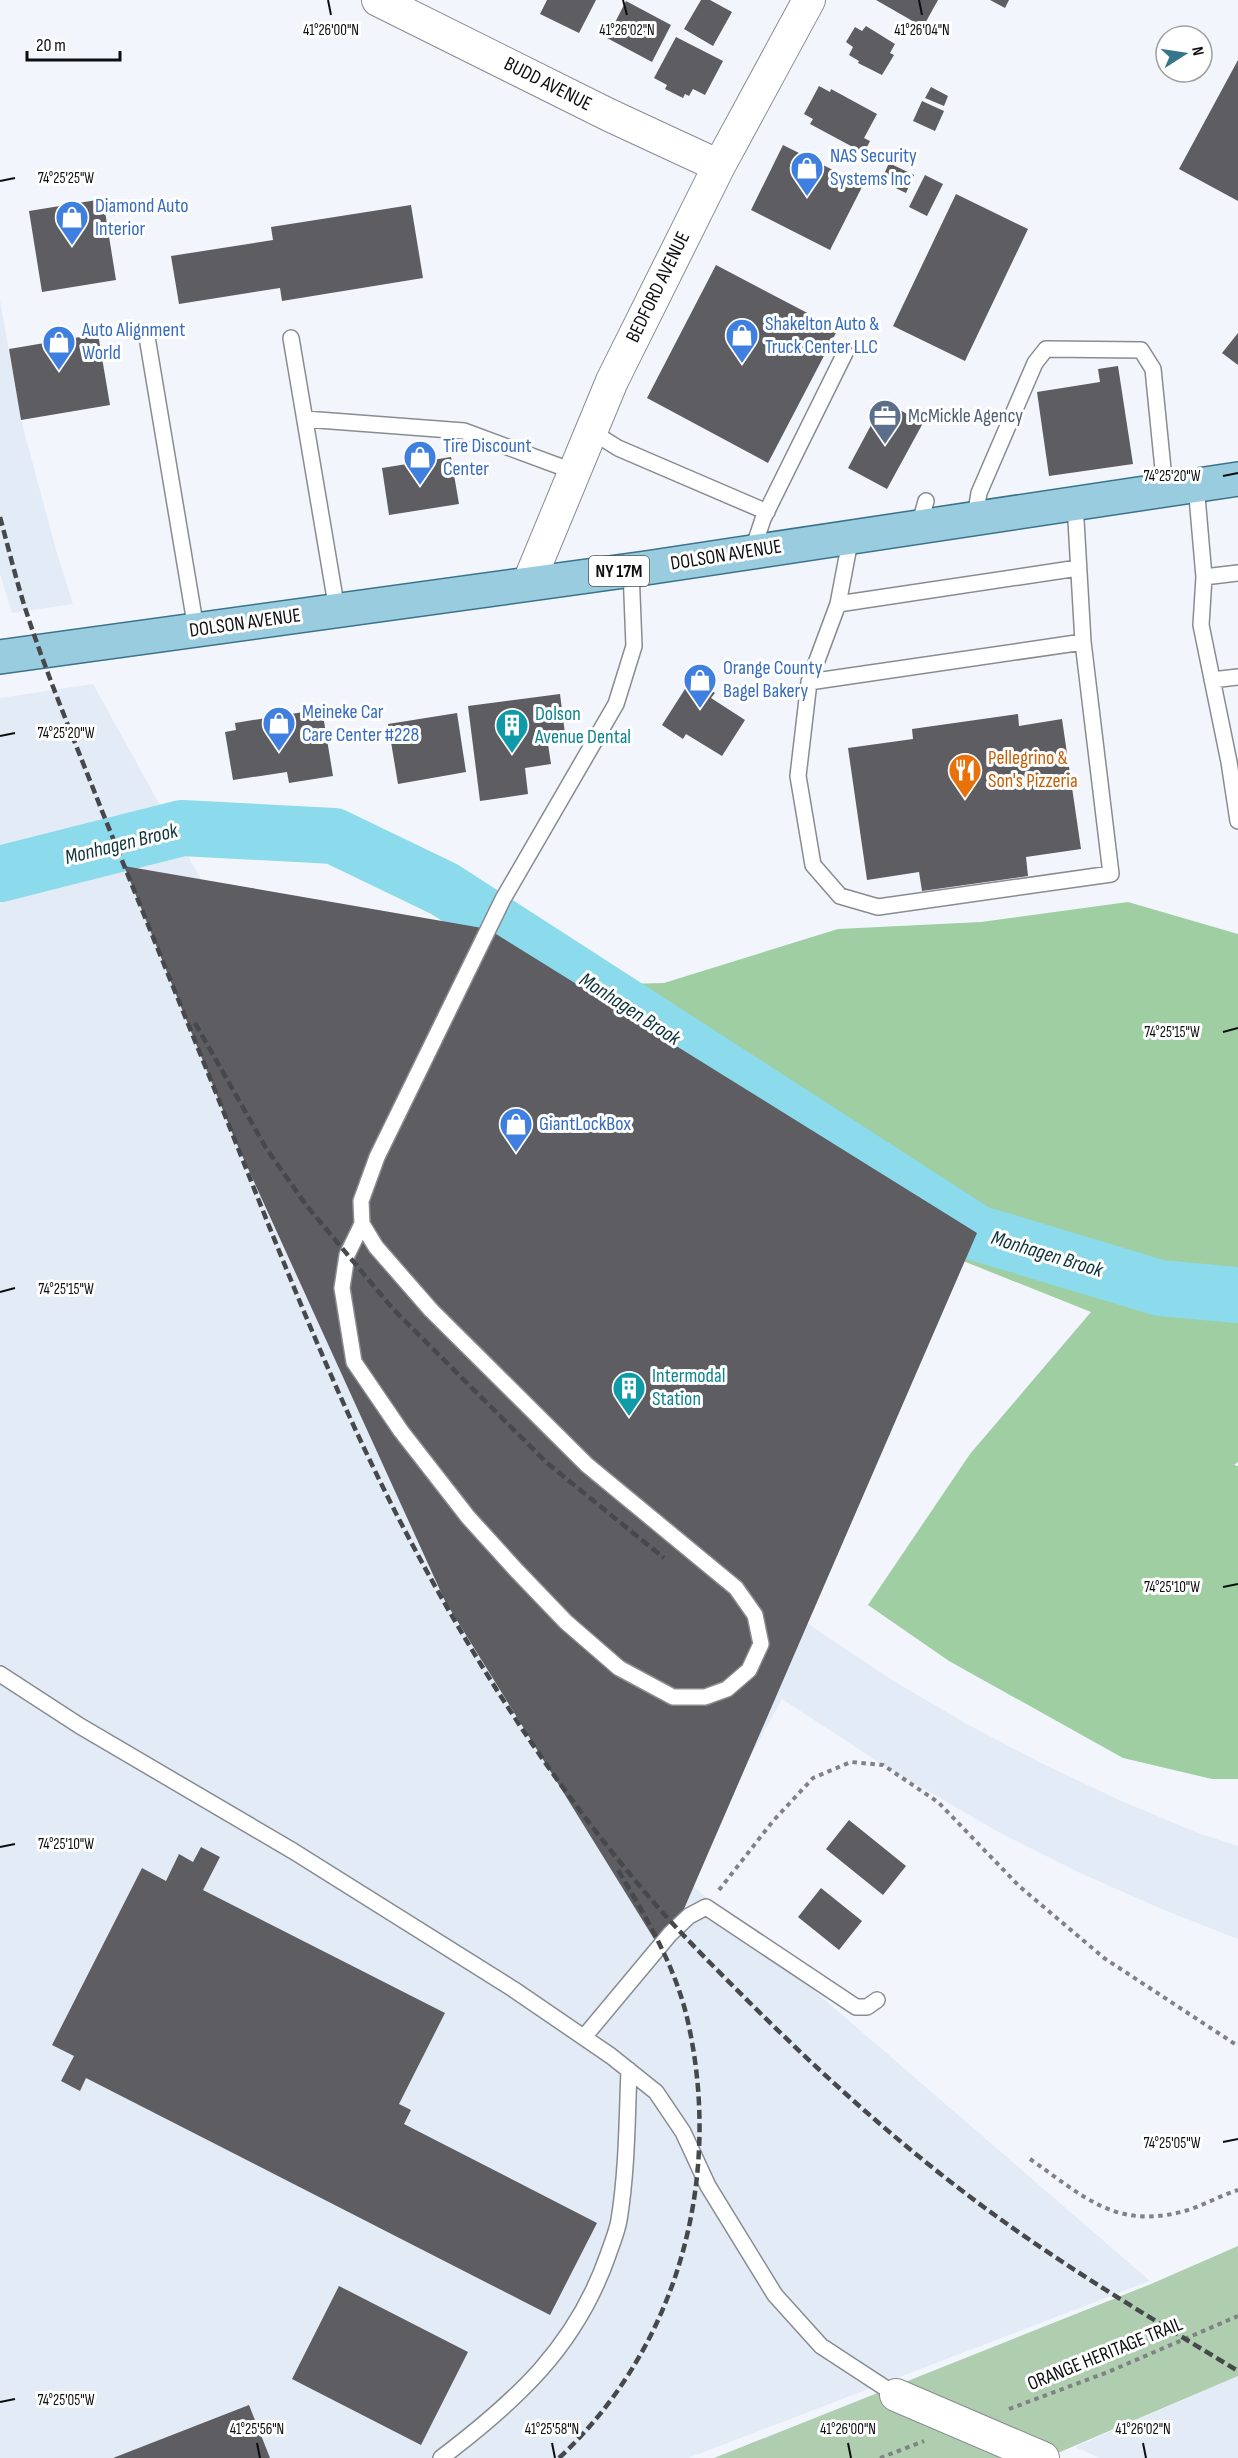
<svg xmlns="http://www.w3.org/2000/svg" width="1238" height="2458" font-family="'Sofia Sans Condensed',sans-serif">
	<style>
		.built { fill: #e2ebf6 }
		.green { fill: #afceb0 }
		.forest { fill: #9ecea1 }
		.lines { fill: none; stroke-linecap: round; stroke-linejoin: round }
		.river { stroke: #8cdbec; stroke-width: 56 }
		.building { fill: #5d5d62 }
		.service-casing { stroke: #888c91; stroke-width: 18 }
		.minor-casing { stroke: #888c91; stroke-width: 34 }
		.primary-casing { stroke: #3c738a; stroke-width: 36 }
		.path { stroke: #808286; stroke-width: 4; stroke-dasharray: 4.5 4.5; stroke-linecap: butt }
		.service { stroke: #fff; stroke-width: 15 }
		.minor { stroke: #fff; stroke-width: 32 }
		.primary { stroke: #9acce0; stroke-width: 33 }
		.rail { stroke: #46484b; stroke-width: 4.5; stroke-dasharray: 9 4.5; stroke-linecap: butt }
		.ticks { fill: none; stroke: #0d0e10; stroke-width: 2 }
		.labels { text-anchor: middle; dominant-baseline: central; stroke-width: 6; stroke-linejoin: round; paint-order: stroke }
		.shield { fill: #fff; stroke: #565658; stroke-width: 1.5 }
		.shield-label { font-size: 18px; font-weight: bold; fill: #0d0e10 }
		.street-label { font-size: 20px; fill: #0d0e10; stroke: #fff }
		.shop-label { font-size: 20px; fill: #366cbe; stroke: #fff; text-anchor: start }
		.service-label { font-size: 20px; fill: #4e5e75; stroke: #fff; text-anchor: start }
		.culture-label { font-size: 20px; fill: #0d838f; stroke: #fff; text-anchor: start }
		.food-label { font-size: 20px; fill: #c56008; stroke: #fff; text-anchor: start }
		.water-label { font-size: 21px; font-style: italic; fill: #0d343b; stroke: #fff }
		.ticks-label { font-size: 15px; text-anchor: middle; fill: #0d0e10; stroke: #fff; stroke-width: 6; stroke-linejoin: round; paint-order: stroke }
	</style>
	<rect width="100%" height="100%" fill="#f2f6fc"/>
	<!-- built -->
	<path class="built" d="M0,300L21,420L56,550L73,604L12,613L0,574Z
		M93,684L348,1145L752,1583L820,1632L892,1680L965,1723L1041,1763L1119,1800L1198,1833L1238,1846V1939L1164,1910L1078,1872L1002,1834L883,1765L782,1699L684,1878L1150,2281L688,2458H0V698Z
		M1238,2376V2458H1100L1075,2447Z"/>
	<!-- green -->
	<path class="green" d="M1238,2246V2376L1046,2458H714L1151,2284Z"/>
	<!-- forest -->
	<path class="forest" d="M1128,902L1238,934V1462L1234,1465L1238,1466V1779H1212L1123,1758L949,1661L868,1605L970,1454L1091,1312L923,1245L535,962L582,985L664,983L838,929L981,922Z"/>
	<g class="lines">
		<!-- river -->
		<path class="river" d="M0,874L182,828L334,836L444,889L977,1233L1160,1288L1238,1295"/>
	</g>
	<!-- building -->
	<path class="building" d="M547,0H596L579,33L540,14Z
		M701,0H710L732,12L713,46L684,29Z
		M876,0H938L923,27Z
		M990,0H1009L1005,8Z
		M626,1L671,25L652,62L607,38Z
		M866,26L895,44L890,53L894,55L882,75L858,63L859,61L849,55L853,47L846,42L855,27L862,31Z
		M676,37L723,61L705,95L693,89L689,96L685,94L683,98L665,89L667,85L654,78Z
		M1238,60V201L1179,169Z
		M819,86L830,92L831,89L877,114L864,138L870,141L864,153L810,124L813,119L804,114Z
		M931,87L948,96L944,106L925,98Z
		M922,101L944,111L935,131L913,121Z
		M783,145L863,185L830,250L751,210Z
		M889,163L914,175L906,193L881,181Z
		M925,175L943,184L927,216L909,207Z
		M956,194L1028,229L965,361L893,326Z
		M103,199L116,280L42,292L29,211Z
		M411,205L423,278L282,301L280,288L179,304L171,256L273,240L271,227Z
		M716,265L838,329L768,463L647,398Z
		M1238,333V365L1222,353Z
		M98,334L110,405L21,420L9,349Z
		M1118,366L1133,464L1049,476L1037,392L1100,382L1098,369Z
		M884,401L923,423L887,489L848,468Z
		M451,457L459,504L389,515L382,468Z
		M692,678L715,693L711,698L745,720L722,756L686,734L683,739L662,725Z
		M560,694L566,742L548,744L551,764L525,768L528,794L480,801L468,706Z
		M322,709L333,776L289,783L287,772L233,780L225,732L236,730L235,723Z
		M457,713L466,772L398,784L388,724Z
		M1018,714L1019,726L1062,719L1081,849L1026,857L1028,876L922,891L919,872L867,880L848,748L913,739L912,729Z
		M124,866L488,929L977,1233L664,1955L445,1601L235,1140Z
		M849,1820L906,1866L883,1895L826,1849Z
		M201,1847L220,1857L203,1890L445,2013L399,2104L411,2110L404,2124L597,2223L550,2315L86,2078L80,2091L61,2081L74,2056L52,2045L142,1868L166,1881L179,1854L193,1862Z
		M821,1888L862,1921L839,1950L798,1917Z
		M339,2286L468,2352L421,2445L292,2379Z
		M249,2405L270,2458H113Z"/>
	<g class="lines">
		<defs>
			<path id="service" d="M147,337L196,629
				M291,338L337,610
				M305,419L464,431L575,472
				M591,431L618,448L767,512
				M1196,485L1204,577L1238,573
				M975,517L979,493L1035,363L1046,349L1141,350L1153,369L1165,489
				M919,526L926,501
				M851,536L838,604L809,682L798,776L813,865L840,896L878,907L1111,874L1083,642L1075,503
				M752,552L763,519L845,353
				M1204,577L1201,625L1229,762L1238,821
				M838,604L1078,568
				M1212,680L1238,677
				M809,682L1083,642
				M362,1224L347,1255L342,1288L354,1362L401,1431L468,1517L517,1571L566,1622L619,1668L673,1697H705L727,1689L749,1670L761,1644L755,1615L736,1588L587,1465L431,1310L376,1247L362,1224L361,1201L377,1157L503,899L616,704L634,646L631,570
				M0,1674L80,1726L293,1851L513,1989L611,2056L656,2092L683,2132L708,2186L775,2295L821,2346L896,2395
				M584,2037L670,1934L689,1916L706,1907L856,2007H867L877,2000
				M441,2458C516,2401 576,2347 608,2255C612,2243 617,2232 619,2220C627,2171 627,2120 629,2070"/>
			<path id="minor" d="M378,0L609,115L719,166
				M528,584L612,381L719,166L809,0
				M896,2395L1043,2458"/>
			<path id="primary" d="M0,657L646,568L1238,479"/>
		</defs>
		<!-- service casing -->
		<use href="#service" class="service-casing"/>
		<!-- minor casing -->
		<use href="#minor" class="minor-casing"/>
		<!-- primary casing -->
		<use href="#primary" class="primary-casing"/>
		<!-- path -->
		<path class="path" d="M719,1890L773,1821L813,1778L851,1762L883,1765L938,1802L1019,1886L1104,1958L1238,2046
			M1030,2159C1082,2195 1114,2229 1181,2212C1201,2207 1219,2196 1238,2190
			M1009,2409L1108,2372L1238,2316
			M880,2458L924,2441"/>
		<!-- service -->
		<use href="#service" class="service"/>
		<!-- minor -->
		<use href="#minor" class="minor"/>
		<!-- primary -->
		<use href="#primary" class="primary"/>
		<!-- rail -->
		<path class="rail" d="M0,517C9,550 17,584 28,617C50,683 77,747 102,811C138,900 174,989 210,1078C270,1227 327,1380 401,1523C466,1648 543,1770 634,1879C668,1921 706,1959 744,1997C823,2076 905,2150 996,2216C1073,2272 1156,2321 1238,2371
			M195,1023L266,1148L306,1205L393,1309L547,1463L664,1558
			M559,2458C678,2347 723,2179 688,2022C676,1967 646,1917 618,1870"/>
	</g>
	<!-- ticks -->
	<path class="ticks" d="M328,0L331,15M623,0L627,15M919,0L922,15M0,181L15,178M1223,476L1238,473M0,736L15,733M1223,1032L1238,1028M0,1292L15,1288M1223,1587L1238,1584M0,1847L15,1844M1223,2142L1238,2139M0,2402L15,2399M257,2443L260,2458M552,2443L555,2458M848,2443L851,2458M1143,2443L1146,2458"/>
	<!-- icons -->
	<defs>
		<symbol id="shop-pin" viewBox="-11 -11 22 30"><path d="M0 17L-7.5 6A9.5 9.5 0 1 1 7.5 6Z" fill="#3f7fe0" stroke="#fff"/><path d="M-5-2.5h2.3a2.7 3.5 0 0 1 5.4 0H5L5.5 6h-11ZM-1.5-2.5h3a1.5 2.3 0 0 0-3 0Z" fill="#fff"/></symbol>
		<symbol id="office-pin" viewBox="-11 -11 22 30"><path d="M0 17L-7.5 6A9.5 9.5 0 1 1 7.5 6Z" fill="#5c6f8a" stroke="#fff"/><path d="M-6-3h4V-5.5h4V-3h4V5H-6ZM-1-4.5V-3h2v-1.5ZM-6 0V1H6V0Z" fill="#fff"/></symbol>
		<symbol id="building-pin" viewBox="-11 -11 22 30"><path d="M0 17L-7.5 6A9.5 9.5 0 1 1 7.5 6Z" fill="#0f9aa8" stroke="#fff"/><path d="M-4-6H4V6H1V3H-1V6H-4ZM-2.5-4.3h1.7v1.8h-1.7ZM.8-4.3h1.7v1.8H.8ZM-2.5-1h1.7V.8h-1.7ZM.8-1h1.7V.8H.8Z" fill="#fff"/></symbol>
		<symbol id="restaurant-pin" viewBox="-11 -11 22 30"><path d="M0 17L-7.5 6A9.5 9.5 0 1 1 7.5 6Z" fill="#e8710a" stroke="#fff"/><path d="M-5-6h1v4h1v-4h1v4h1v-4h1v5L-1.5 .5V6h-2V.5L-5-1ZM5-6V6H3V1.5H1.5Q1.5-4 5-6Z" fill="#fff"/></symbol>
	</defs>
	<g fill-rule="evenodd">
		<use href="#shop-pin" x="788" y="149" width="38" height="52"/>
		<use href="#shop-pin" x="53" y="198" width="38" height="52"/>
		<use href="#shop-pin" x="723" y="316" width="38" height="52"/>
		<use href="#shop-pin" x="40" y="323" width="38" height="52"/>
		<use href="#office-pin" x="866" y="397" width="38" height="52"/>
		<use href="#shop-pin" x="401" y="438" width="38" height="52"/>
		<use href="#shop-pin" x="681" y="661" width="38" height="52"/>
		<use href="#shop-pin" x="260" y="704" width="38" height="52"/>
		<use href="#building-pin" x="493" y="706" width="38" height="52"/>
		<use href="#restaurant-pin" x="946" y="751" width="38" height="52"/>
		<use href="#shop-pin" x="497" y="1105" width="38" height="52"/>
		<use href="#building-pin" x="610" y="1369" width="38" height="52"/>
	</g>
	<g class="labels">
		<!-- shield labels -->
		<rect class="shield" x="589" y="556" width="60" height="30" rx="4.5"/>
		<g class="shield-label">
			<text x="619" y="571">NY 17M</text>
		</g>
		<!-- street labels -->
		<g class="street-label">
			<text transform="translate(548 84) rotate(27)">BUDD AVENUE</text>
			<text transform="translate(658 287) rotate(-64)">BEDFORD AVENUE</text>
			<text transform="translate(726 555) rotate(-9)">DOLSON AVENUE</text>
			<text transform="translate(245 623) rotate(-8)">DOLSON AVENUE</text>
			<text transform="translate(1105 2354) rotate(-22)">ORANGE HERITAGE TRAIL</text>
		</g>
		<!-- shop labels -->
		<g class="shop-label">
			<text x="830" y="156">NAS Security<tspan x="830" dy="23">Systems Inc</tspan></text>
			<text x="95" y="206">Diamond Auto<tspan x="95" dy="23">Interior</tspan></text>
			<text x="765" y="324">Shakelton Auto &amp;<tspan x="765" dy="23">Truck Center LLC</tspan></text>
			<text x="82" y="330">Auto Alignment<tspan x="82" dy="23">World</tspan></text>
			<text x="443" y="446">Tire Discount<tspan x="443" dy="23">Center</tspan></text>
			<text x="723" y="668">Orange County<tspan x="723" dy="23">Bagel Bakery</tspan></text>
			<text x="302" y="712">Meineke Car<tspan x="302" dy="23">Care Center #228</tspan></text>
			<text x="539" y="1124">GiantLockBox</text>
		</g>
		<!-- service labels -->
		<g class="service-label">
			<text x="908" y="416">McMickle Agency</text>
		</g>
		<!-- culture labels -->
		<g class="culture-label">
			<text x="535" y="714">Dolson<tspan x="535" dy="23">Avenue Dental</tspan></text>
			<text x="652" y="1376">Intermodal<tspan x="652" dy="23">Station</tspan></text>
		</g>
		<!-- food labels -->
		<g class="food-label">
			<text x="988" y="758">Pellegrino &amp;<tspan x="988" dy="23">Son's Pizzeria</tspan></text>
		</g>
		<!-- water labels -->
		<g class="water-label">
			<text transform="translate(121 844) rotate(-14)">Monhagen Brook</text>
			<text transform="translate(630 1009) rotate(33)">Monhagen Brook</text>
			<text transform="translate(1047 1254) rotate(17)">Monhagen Brook</text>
		</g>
	</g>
	<g class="ticks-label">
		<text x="331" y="35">41°26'00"N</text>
		<text x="627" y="35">41°26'02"N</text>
		<text x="922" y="35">41°26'04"N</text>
		<text x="66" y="183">74°25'25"W</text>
		<text x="1172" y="481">74°25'20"W</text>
		<text x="66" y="738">74°25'20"W</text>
		<text x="1172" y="1037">74°25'15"W</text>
		<text x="66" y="1294">74°25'15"W</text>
		<text x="1172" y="1592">74°25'10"W</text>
		<text x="66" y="1849">74°25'10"W</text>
		<text x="1172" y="2148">74°25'05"W</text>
		<text x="66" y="2405">74°25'05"W</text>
		<text x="257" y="2434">41°25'56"N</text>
		<text x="552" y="2434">41°25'58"N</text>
		<text x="848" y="2434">41°26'00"N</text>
		<text x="1143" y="2434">41°26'02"N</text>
	</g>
	<!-- north arrow -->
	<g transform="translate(1184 54) rotate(78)"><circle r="28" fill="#ffffff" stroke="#9e9f9f" stroke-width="1.5"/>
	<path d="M0-4.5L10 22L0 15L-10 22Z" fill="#36768a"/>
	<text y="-9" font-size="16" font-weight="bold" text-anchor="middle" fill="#0d0e10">N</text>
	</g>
	<!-- scale -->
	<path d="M27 51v9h93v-9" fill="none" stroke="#0d0e10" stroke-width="3"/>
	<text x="36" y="51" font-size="18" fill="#0d0e10" stroke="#ffffff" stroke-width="4.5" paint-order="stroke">20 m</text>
</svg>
